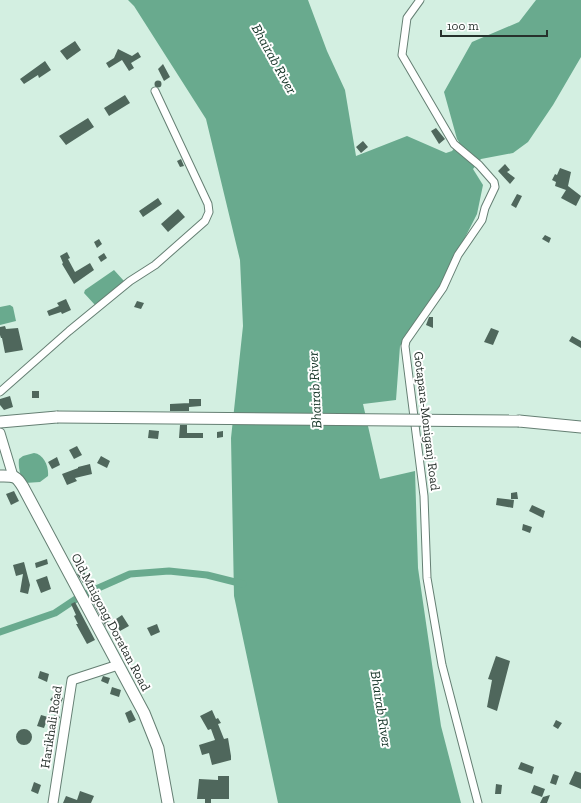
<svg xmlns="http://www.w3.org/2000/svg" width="581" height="803" font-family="'Zilla Slab',serif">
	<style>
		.water { fill: #69aa8e }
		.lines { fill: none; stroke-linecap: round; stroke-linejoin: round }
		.canal { stroke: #69aa8e; stroke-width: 7 }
		.building { fill: #4f675c }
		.minor-casing { stroke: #657f73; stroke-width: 9 }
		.tertiary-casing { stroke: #657f73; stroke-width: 11 }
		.secondary-casing { stroke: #657f73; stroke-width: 13 }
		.minor { stroke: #fff; stroke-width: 7 }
		.tertiary { stroke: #fff; stroke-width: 9 }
		.secondary { stroke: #fff; stroke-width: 11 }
		.secondary-bridge-casing { stroke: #657f73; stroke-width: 13; stroke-linecap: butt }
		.secondary-bridge { stroke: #fff; stroke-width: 11 }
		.labels { text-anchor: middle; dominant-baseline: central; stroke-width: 4; stroke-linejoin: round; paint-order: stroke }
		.street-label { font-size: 13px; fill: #27312c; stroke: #fff }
		.water-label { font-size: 14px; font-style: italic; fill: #153427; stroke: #fff }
	</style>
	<rect width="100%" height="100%" fill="#d3efe1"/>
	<!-- water -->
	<path class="water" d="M128,0H308L327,51L345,90L356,156L407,136L446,153L452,151L459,142L457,139L444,92L472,42L519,22L536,0H581V57L553,105L528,142L513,153L481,159L473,169L483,185L477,214L433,301L400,346L396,400L363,404L380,479L415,471L418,568L441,726L461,803H278L234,596L231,438L243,326L240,260L206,119L134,6Z
		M114,270L124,281L95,305L84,293L85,290Z
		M10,305L13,307L16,321L0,325V307Z
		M34,453C44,454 49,467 48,476L40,482L25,483C20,478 18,466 19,459L23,456Z"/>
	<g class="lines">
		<!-- canal -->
		<path class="canal" d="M87,593L130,574L169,571L207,575L243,584
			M0,632L55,613L79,597"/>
	</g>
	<!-- building -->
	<path class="building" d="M75,41L81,50L67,60L60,51Z
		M118,49L132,56L138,52L141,57L131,63L134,68L129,71L122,60L109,68L106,63L114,58Z
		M45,61L51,70L39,78L38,75L24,84L20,79Z
		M163,64L170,77L164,81L158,69Z
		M154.5 84a3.5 3.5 0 1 1 7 0a3.5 3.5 0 1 1-7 0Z
		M125,95L130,103L109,116L104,108Z
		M88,118L94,127L66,145L59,136Z
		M436,128L445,139L439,144L431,131Z
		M363,141L368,147L361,153L356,147Z
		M181,159L184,166L180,167L177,161Z
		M505,164L510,170L507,172L515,178L510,184L498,171Z
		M560,168L571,172L568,186L581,196L576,206L561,198L566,190L555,186L556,182L552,180L555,174L557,175Z
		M517,194L522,196L516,208L511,205Z
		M158,198L162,204L143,217L139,211Z
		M178,209L185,217L168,232L161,224Z
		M545,235L551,238L549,243L542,239Z
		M99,239L102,244L97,248L94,242Z
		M67,252L70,258L68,259L75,272L90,263L94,270L74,284L62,264L63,263L60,256Z
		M104,253L107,258L101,262L98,257Z
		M66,299L71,310L62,314L61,312L49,316L47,311L59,306L57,303Z
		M137,301L144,303L141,309L134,307Z
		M429,317H433V328L426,325Z
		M5,326L6,329L18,328L23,350L5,353L2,338H1L0,335V327Z
		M491,328L499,331L493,345L484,342Z
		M572,336L581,341V348L569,341Z
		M32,391H39V398H32Z
		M10,396L13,407L4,410L0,405V399Z
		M189,399H201V406L189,407Z
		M189,403V411H170V404Z
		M180,425H187V433H203V438H179Z
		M149,430L159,431L158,439L148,438Z
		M223,431V437L217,438V432Z
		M77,446L82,455L74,459L69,450Z
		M101,456L110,461L107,468L97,463Z
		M57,457L60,465L52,469L48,462Z
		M90,464L92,474L75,478L77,481L67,485L62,474L78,468V467Z
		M14,491L19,501L11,505L6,494Z
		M517,492L518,499H511V493Z
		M497,498L514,500L513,508L496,505Z
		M532,505L545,511L543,518L529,511Z
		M523,524L532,527L530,533L522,530Z
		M47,559L48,564L36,568L35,563Z
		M24,562L30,585L28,594L20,592L23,574L16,576L13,565Z
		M84,571L88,581L83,583L77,574Z
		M47,576L51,589L41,593L36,580Z
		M97,598L110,625L106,627L92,601Z
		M75,602L95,640L87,644L76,624H78L74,616L76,615L71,604Z
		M122,615L129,626L120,631L113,621Z
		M157,624L160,632L151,636L147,628Z
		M496,656L510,661L497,711L487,707L492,680L488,679Z
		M40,671L49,674L47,682L38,678Z
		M103,676L110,678L108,684L101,681Z
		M112,687L121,690L119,697L110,694Z
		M55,693L63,698L60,706L50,700Z
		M131,710L136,720L129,723L125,713Z
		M212,710L216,719L218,718L221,723L218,724L224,739L228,738L231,756V760L212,765L209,753L202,755L199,745L215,740L211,729L208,730L200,716Z
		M56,714L60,717L57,722L52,718Z
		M41,715L48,717L44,728L37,726Z
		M556,720L562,723L558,729L553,726Z
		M16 737a8 8 0 1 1 16 0a8 8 0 1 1-16 0Z
		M521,762L534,767L532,774L518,769Z
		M575,771L581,773V789L569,784Z
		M553,774L559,776L556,785L550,783Z
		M218,776H229V799H211V803H205V799H197L199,779L218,780Z
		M34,782L41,785L38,794L31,791Z
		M496,784L502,785L501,794H495Z
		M534,785L545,789L542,797L531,793Z
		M80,791L94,796L91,803H63L66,796L77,800Z
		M550,795L547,803H540L543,797Z"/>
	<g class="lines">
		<defs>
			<path id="minor" d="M420,0L407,18L402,55L454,144L479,165L494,182L495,187L485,208L482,220L458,255L443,288L406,341L405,346L424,496L427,578L442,665L478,803
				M0,392L69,331L130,281L155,265L205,221L209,212L208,204L155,91"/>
			<path id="tertiary" d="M0,433L13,476
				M53,803L72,680L118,665"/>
			<path id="secondary" d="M519,421L581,427
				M0,422L57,417
				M0,476C14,476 16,475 23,487L144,713L158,748L168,803"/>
		</defs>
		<!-- minor casing -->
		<use href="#minor" class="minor-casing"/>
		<!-- tertiary casing -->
		<use href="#tertiary" class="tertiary-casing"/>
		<!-- secondary casing -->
		<use href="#secondary" class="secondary-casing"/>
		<!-- minor -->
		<use href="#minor" class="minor"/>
		<!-- tertiary -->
		<use href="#tertiary" class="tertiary"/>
		<!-- secondary -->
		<use href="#secondary" class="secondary"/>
		<defs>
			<path id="secondary-bridge" d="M57,417L519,421"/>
		</defs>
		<!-- secondary-bridge casing -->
		<use href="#secondary-bridge" class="secondary-bridge-casing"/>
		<!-- secondary-bridge -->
		<use href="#secondary-bridge" class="secondary-bridge"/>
	</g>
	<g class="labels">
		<!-- street labels -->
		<g class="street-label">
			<text transform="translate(427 421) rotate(83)">Gotapara-Moniganj Road</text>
			<text transform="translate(111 622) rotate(62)">Old Mnigong Doratan Road</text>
			<text transform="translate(51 727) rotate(-81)">Harikhali Road</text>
		</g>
		<!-- water labels -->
		<g class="water-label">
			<text transform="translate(274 59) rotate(61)">Bhairab River</text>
			<text transform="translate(315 390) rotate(-93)">Bhairab River</text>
			<text transform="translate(381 709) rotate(81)">Bhairab River</text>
		</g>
	</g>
	<!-- scale -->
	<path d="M441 30v6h106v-6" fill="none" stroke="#27312c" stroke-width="2"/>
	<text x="447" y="30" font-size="12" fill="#27312c" stroke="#ffffff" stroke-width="3" paint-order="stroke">100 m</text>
</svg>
